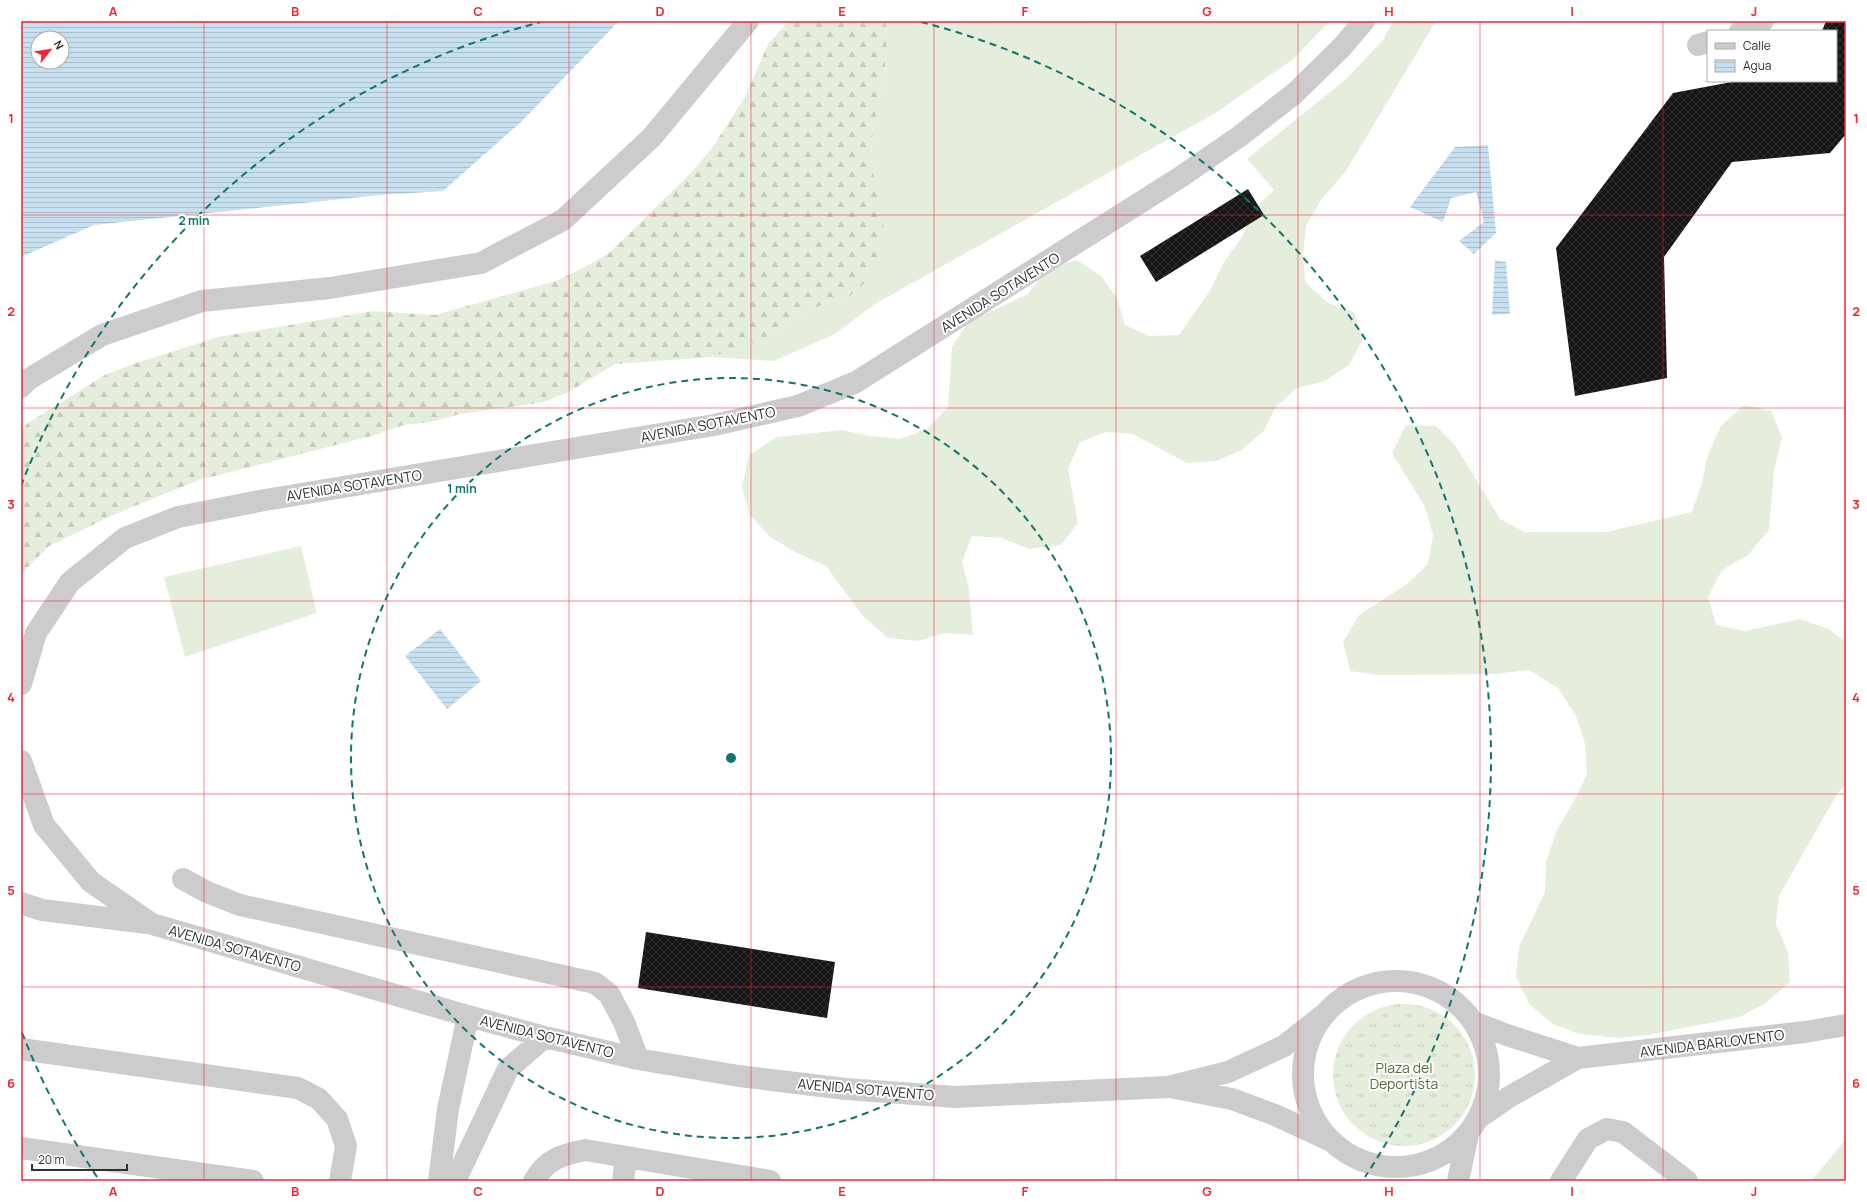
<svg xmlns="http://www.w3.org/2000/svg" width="1867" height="1202" font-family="Manrope,sans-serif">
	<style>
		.grass { fill: #e5eedc }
		.forest { fill: url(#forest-firs) }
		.park { fill: url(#park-tufts) }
		.water { fill: url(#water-rules); fill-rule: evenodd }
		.building { fill: url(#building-cross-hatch) }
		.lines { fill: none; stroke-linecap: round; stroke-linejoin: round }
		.minor { stroke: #ccc; stroke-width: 22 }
		.grid { fill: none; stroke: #f42435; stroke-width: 1; stroke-opacity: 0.55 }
		.ring { fill: none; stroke: #0f766e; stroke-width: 2; stroke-dasharray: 7 5 }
		.labels { text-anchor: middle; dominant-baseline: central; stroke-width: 4; stroke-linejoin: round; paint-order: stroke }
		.street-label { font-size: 14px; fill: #2f2f2f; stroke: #fff }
		.park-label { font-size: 14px; fill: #526f38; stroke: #fff }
		.centre { fill: #0f766e; stroke: #fff; stroke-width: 2 }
		.ring-label { font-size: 12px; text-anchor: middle; font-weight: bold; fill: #0f766e; stroke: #fff; stroke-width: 4; stroke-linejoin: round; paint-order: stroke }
		.neatline { fill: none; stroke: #f42435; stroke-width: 1.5 }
		.grid-label { font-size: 13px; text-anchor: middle; font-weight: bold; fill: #f42435 }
	</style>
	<defs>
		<pattern id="forest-firs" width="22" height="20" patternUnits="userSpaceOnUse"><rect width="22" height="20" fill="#e5eedc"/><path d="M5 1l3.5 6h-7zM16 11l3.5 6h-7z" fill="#c5ccbd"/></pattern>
		<pattern id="park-tufts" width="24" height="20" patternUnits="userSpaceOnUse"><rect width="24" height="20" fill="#e5eedc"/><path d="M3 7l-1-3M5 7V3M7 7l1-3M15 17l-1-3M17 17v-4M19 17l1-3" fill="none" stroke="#c5ccbd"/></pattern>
		<pattern id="water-rules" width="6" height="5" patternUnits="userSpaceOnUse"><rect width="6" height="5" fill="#c7e0ef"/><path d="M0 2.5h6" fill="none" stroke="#abc0cd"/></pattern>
		<pattern id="building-cross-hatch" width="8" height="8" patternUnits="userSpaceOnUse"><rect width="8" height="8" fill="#161616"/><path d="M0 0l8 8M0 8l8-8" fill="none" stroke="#303030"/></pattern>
	</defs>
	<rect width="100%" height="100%" fill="#fff"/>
	<!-- grass -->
	<path class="grass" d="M886,21H1330L1292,60L1217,112L875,304L835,334L774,361L711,357L765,339L788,322L819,306L849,297L876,188L871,158L873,130L885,68L887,39Z
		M1393,21H1436L1346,171L1321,200L1306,226L1303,254L1305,282L1328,303L1354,312L1363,339L1349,365L1325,381L1297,388L1276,407L1263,432L1240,451L1216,461L1187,463L1133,434L1106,432L1080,442L1068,469L1078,523L1061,545L1029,549L1001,538L972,536L962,562L969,589L973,635L945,633L918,641L888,638L862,615L826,566L795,552L769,536L749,514L742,486L749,455L777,437L842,430L870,436L900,439L927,429L948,407L952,347L968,322L1028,294L1047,268L1077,260L1101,276L1117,298L1125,325L1149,336L1179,335L1211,289L1224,262L1242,237L1253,210L1274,190L1247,159L1346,79L1383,40Z
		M1744,405L1771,411L1782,438L1774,471L1769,530L1748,555L1722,570L1708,597L1716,625L1745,631L1800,619L1829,629L1846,642V784L1837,794L1779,896L1776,924L1788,953L1790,982L1767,1002L1740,1017L1648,1035L1618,1038L1580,1034L1553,1024L1530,1005L1516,977L1519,947L1545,892L1546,862L1557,830L1574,801L1587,774L1585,744L1576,716L1558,688L1529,670L1494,674L1408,675H1379L1350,671L1343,642L1359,615L1407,584L1428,564L1433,535L1425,507L1392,453L1406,425L1436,426L1455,445L1500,519L1525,532H1606L1692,512L1702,483L1708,454L1721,426Z
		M301,546L317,613L185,657L164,577Z
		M1846,1139V1181H1811Z"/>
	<!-- forest -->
	<path class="forest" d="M789,21H886L887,39L885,68L873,130L871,158L876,188L884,220L882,251L870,278L849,297L819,306L788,322L765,339L711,357L615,364L570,391L544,402L460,414L431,422L404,425L375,435L199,480L113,515L49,546L28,567L21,576V430L28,423L105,375L133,364L218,337L373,311L435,315L556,281L581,269L608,254L692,172L712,148L745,97L768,44Z"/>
	<!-- park -->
	<path class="park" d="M1333 1075a71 71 0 1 1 142 0a71 71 0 1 1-142 0Z"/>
	<!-- water -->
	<path class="water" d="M21,21H619L521,122L443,191L380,195L94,225L21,257ZM38,38H62V62H38Z
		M1488,145L1496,233L1474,254L1459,241L1484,222L1476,192L1451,198L1443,222L1410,207L1455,147Z
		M1495,260L1506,262L1510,314L1492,315Z
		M440,629L481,681L447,709L405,656Z"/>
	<!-- building -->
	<path class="building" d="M1826,21H1846V134L1830,153L1732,162L1664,257L1667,378L1575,396L1556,248L1673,93L1737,81H1836V31H1822Z
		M1248,189L1264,215L1156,282L1140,256Z
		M646,932L835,962L827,1018L638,988Z"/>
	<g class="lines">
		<!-- minor -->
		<path class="minor" d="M1740,31L1763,21
			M1698,45L1708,42
			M21,387L29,379L102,335L202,301L330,288L481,263L563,220L652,137L748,21
			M21,684L36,633L70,582L125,538L178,517L265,500L714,425L798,406L856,382L1179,178L1240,136L1295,93L1342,47L1364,21
			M21,761L44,825L91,882L152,924L468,1016L545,1037L638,1059L739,1076L846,1089L955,1097L1168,1087L1228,1072L1284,1046L1322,1016
			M183,879L207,892L240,905L595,983L609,994L624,1022L638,1059
			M21,903L42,910L147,923
			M1303 1074a93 93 0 1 1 186 0a93 93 0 1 1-186 0Z
			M1473,1022L1507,1035L1578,1058
			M21,1049L298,1088L319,1099L337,1119L346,1146L340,1181
			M1175,1088L1232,1099L1275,1115L1329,1140
			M1480,1117L1509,1097L1578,1058L1805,1032L1846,1025
			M21,1148L253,1181
			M439,1181L448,1109L468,1016
			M455,1181L508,1069L545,1037
			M534,1181C547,1158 562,1155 585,1150L770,1181
			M623,1181L626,1157
			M1458,1181L1468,1134
			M1561,1181L1588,1139L1607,1129L1623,1132L1687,1181"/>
	</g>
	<!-- grid -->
	<path class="grid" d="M204,21V1181M387,21V1181M569,21V1181M751,21V1181M934,21V1181M1116,21V1181M1298,21V1181M1480,21V1181M1663,21V1181M21,215H1846M21,408H1846M21,601H1846M21,794H1846M21,987H1846"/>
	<!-- distance rings -->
	<g class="ring">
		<circle cx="731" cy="758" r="380"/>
		<path d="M97 1177A760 760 0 0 1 21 1030M21 486A760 760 0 0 1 541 22M921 22A760 760 0 0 1 1365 1177"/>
	</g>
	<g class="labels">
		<!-- street labels -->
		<g class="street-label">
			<text transform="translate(1000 292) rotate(-32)">AVENIDA SOTAVENTO</text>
			<text transform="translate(708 424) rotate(-11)">AVENIDA SOTAVENTO</text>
			<text transform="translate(354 485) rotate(-9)">AVENIDA SOTAVENTO</text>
			<text transform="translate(235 948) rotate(16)">AVENIDA SOTAVENTO</text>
			<text transform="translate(547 1036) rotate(14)">AVENIDA SOTAVENTO</text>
			<text transform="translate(1712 1043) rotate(-7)">AVENIDA BARLOVENTO</text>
			<text transform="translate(866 1089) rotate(5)">AVENIDA SOTAVENTO</text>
		</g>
		<!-- park labels -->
		<g class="park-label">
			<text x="1404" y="1067">Plaza del<tspan x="1404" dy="16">Deportista</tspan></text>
		</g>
	</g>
	<circle cx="731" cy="758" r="6" class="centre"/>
	<g class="ring-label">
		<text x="194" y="225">2 min</text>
		<text x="462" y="493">1 min</text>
	</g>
	<!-- border -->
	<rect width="1867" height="1202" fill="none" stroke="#ffffff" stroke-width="44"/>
	<!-- legend -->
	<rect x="1707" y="30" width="130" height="52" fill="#ffffff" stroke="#acacac"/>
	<rect x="1715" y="43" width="20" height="6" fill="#cccccc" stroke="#acacac"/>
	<text x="1743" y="50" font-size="12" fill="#2f2f2f">Calle</text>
	<rect x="1715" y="60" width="20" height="12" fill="url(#water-rules)" stroke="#acacac"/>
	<text x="1743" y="70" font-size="12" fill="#2f2f2f">Agua</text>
	<!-- north arrow -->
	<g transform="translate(50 50) rotate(60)"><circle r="19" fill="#ffffff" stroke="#acacac"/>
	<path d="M0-3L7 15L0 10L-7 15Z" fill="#f42435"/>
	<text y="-6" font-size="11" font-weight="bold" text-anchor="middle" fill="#2f2f2f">N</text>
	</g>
	<!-- scale -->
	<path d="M32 1164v6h95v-6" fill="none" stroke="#2f2f2f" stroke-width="2"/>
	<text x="38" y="1164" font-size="12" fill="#2f2f2f" stroke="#ffffff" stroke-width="3" paint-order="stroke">20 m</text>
	<rect x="22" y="22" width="1823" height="1158" class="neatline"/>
	<g class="grid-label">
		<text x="113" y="16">A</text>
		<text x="295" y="16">B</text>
		<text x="478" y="16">C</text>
		<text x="660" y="16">D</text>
		<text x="842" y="16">E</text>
		<text x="1025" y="16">F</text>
		<text x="1207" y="16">G</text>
		<text x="1389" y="16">H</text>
		<text x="1572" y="16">I</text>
		<text x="1754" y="16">J</text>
		<text x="11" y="123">1</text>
		<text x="1856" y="123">1</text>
		<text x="11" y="316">2</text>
		<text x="1856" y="316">2</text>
		<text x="11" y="509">3</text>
		<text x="1856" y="509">3</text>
		<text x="11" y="702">4</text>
		<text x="1856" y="702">4</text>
		<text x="11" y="895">5</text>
		<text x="1856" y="895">5</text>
		<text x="11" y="1088">6</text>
		<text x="1856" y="1088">6</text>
		<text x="113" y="1196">A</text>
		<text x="295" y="1196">B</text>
		<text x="478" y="1196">C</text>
		<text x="660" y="1196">D</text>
		<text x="842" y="1196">E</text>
		<text x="1025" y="1196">F</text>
		<text x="1207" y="1196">G</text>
		<text x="1389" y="1196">H</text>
		<text x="1572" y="1196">I</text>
		<text x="1754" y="1196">J</text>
	</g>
</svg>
